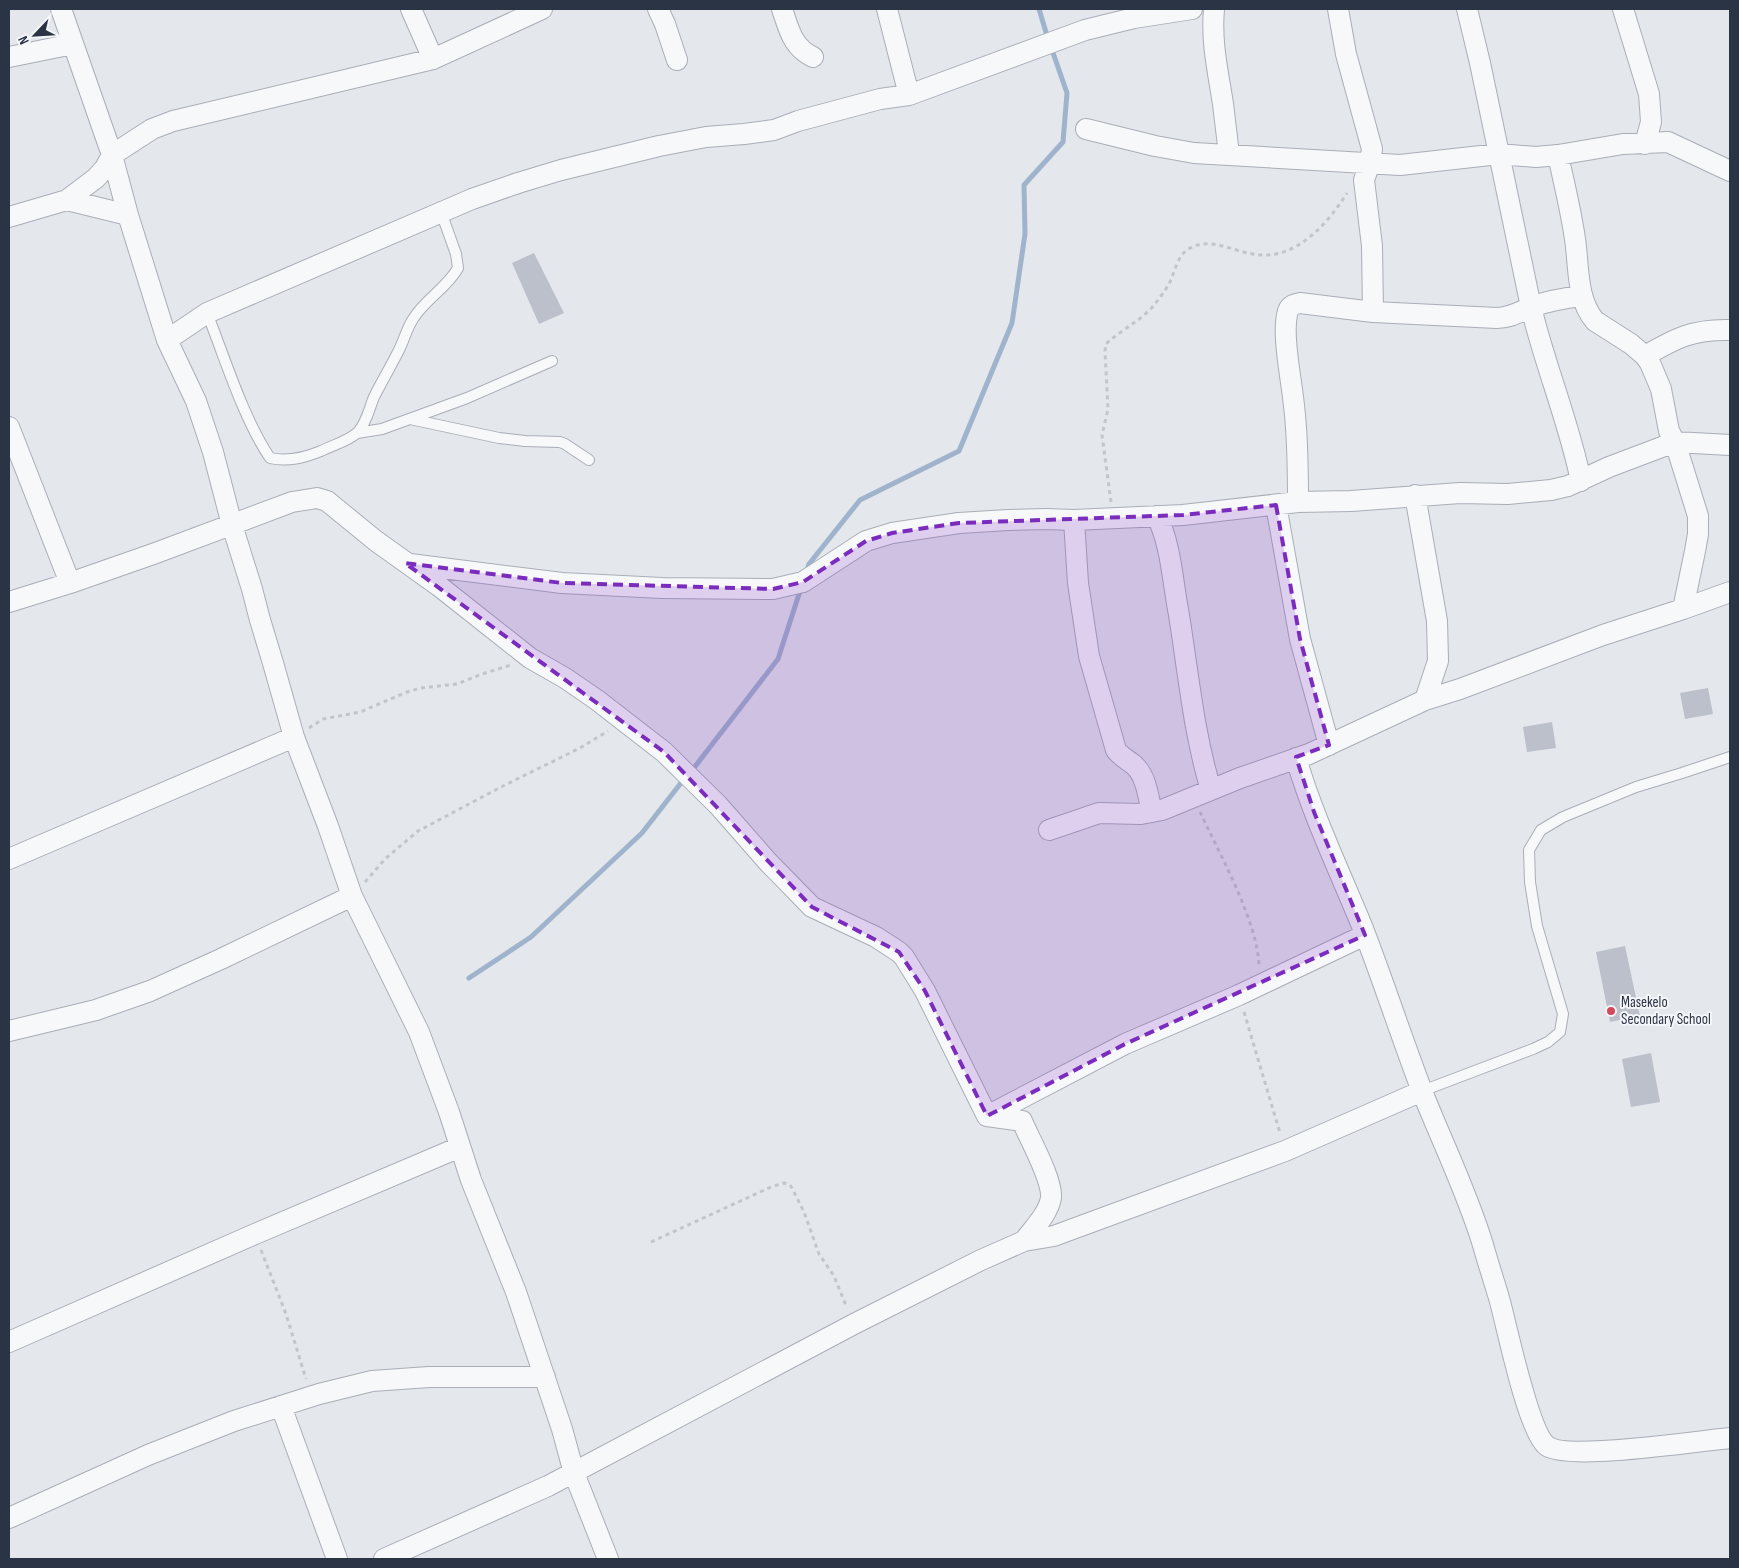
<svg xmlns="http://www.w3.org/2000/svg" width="1739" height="1568" font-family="'Sofia Sans Condensed',sans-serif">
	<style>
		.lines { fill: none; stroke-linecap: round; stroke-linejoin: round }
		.stream { stroke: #9fb4cc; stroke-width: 5 }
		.building { fill: #bbc0ca }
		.lane-casing { stroke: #a9aeb7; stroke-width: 12 }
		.street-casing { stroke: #a9aeb7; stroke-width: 22 }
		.path { stroke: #c2c5cb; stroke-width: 3; stroke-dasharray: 4 4; stroke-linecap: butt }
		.lane { stroke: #f7f8fa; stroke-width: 10 }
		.street { stroke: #f7f8fa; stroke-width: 20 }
		.marked { fill: #7b2cbf; fill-opacity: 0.2; stroke: #7b2cbf; stroke-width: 4; stroke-dasharray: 10 6; stroke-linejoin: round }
		.poi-dot { fill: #d1495b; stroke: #f4f6f9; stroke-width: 2 }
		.labels { text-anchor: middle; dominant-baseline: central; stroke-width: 4; stroke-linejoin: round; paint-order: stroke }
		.poi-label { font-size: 15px; fill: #2b3445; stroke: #f4f6f9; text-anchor: start }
	</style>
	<rect width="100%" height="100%" fill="#e4e7ec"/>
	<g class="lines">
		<!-- stream -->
		<path class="stream" d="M1039,9L1048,39
			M806,573L809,564L860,500L959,451L1012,323L1025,234L1024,185L1063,142L1067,93L1051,47
			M690,773L778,659L801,588
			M469,978L531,937L642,833L684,779"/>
	</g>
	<!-- building -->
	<path class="building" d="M534,253L564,313L539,324L512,263Z
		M1708,688L1713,714L1685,719L1680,693Z
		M1552,722L1556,748L1527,752L1523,727Z
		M1625,946L1640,1016L1610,1022L1596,952Z
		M1651,1053L1660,1102L1631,1107L1622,1059Z"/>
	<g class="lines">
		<defs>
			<path id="lane" d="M207,313C225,358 243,418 270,458C288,462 304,458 321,451C333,445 349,441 358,432C367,422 369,409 374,397C382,381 391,366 399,350C404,340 407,328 413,319C425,299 447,288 458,268L456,254L441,212
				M410,419L499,438L525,441L560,442L565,444L589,460
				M357,433L382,429L467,398L552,361
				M1422,1091L1533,1049L1548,1042L1560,1032L1563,1014L1537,926L1530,882L1529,850L1541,830L1563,817L1636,787L1682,773L1730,757"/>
			<path id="street" d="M61,9L112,155L128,215L167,340L196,401L213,452L232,525L252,589L260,620L273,663L294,737L328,826L352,896L419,1032L449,1112L471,1180L516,1292L562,1429L574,1473L608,1559
				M411,9L433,59
				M658,9L665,24L677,60
				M782,9C789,29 792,47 813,57
				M887,9L909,95
				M1214,9C1211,43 1218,71 1223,104C1225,121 1227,137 1229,154
				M1338,9L1346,54L1372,149L1370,163L1364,180L1372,246L1373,312
				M1467,9L1480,63L1531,307C1545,366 1569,422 1581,481
				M1623,9L1649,94L1651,122L1645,144
				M9,57L73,44
				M1086,129L1155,146L1194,153L1400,165L1499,154L1536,157L1558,155L1623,144L1668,142L1730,171
				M1558,155C1564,183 1571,211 1575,239C1579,265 1576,299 1595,321L1631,344L1645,356L1650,363L1661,389L1669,431L1675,442L1698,516V534L1695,551L1683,609
				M67,200L128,215
				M9,217L67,200L96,178L105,168L112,155L152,129L173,121L433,59L542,9
				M167,340L207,313L472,199L518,183L561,170L659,146L706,137L744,134L774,130L798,121L880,99L909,95L1085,30L1134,18L1192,9
				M1645,356C1676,338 1693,329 1730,330
				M9,427L70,583
				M1415,495L1437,621L1438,661L1425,700
				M1298,502C1298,470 1298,438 1294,406C1292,382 1281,333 1288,311C1290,305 1295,304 1300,303L1373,312L1497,318C1510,318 1519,312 1531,307C1548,301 1564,298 1582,296
				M1276,505L1300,639L1329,745
				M1157,516C1171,546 1172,577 1178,609C1188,669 1193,731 1211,790
				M1074,520L1078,583L1089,656L1116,750C1121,757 1128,760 1134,765C1147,777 1148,797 1152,812
				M410,564L562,583L662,588L773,589L803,582L866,541L892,533L959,523L1008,520L1046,519L1074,520L1183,515L1298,502L1351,501L1460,493L1508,494L1551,490L1568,486L1609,467L1675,442L1730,445
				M9,602L70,583L153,554L292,502L317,498L327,501L376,541L439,586L530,658L565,678L597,700L664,752L718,805L768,862L812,907L876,937L899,952L904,957L925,991L987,1116L1022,1121C1029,1138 1053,1180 1051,1198C1048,1214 1034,1228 1024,1241
				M1296,758C1313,816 1339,870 1362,926C1383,980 1401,1036 1422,1091C1442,1142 1467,1192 1483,1245C1488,1263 1494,1281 1499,1298C1507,1326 1528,1432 1547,1446C1568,1461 1699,1441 1730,1438
				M1049,830L1099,813L1141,814L1162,810L1240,778L1309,754L1425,700L1460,689L1603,635L1683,609L1730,592
				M9,859L294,737
				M9,1031L96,1010L150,991L221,959L352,896
				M987,1116L1125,1044L1239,995L1365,935
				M9,1342L255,1234L460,1147
				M281,1406L337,1559
				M9,1518L148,1455L201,1434L234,1421L319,1394L372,1381L429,1377H545
				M384,1559L548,1486L854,1324L981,1260L1024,1241L1054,1236L1070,1230L1285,1151L1422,1091"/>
		</defs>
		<!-- lane casing -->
		<use href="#lane" class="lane-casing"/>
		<!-- street casing -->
		<use href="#street" class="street-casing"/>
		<!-- path -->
		<path class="path" d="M1111,502L1102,435L1108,409L1105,351L1106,344C1124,327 1143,321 1158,300C1162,295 1166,289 1169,284C1175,272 1177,255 1190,248C1211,237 1232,251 1253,254C1294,262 1327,225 1347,193
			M309,728L323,719L360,712L407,692L421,688L457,684L482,674L511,665
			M1200,812C1219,853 1258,922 1259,966
			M365,882L385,859L418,831L503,786L580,748L608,731
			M1244,1012L1280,1133
			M651,1242L771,1187L784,1183L790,1185L792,1188L804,1212L819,1254L834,1276L847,1308
			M261,1250L286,1314L306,1379"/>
		<!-- lane -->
		<use href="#lane" class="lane"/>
		<!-- street -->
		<use href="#street" class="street"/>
	</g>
	<!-- marked area -->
	<path class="marked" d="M1276,505L1300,639L1329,745L1296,757L1314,812L1365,935L1125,1044L987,1116L925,991L899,952L812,907L664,752L405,563L562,583L773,589L803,582L866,541L892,533L959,523L1183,515Z"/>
	<!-- markers -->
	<circle class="poi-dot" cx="1611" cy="1011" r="5"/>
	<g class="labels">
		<!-- poi labels -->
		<g class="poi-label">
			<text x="1621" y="1002">Masekelo<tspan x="1621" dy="17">Secondary School</tspan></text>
		</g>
	</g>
	<!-- border -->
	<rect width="1739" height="1568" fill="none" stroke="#2b3445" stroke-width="20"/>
	<!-- north arrow -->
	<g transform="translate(35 35) rotate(245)" stroke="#f4f6f9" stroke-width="4" paint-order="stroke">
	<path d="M0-4L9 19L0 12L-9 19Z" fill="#2b3445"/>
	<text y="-8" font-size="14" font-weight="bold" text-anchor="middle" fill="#2b3445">N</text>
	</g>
</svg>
